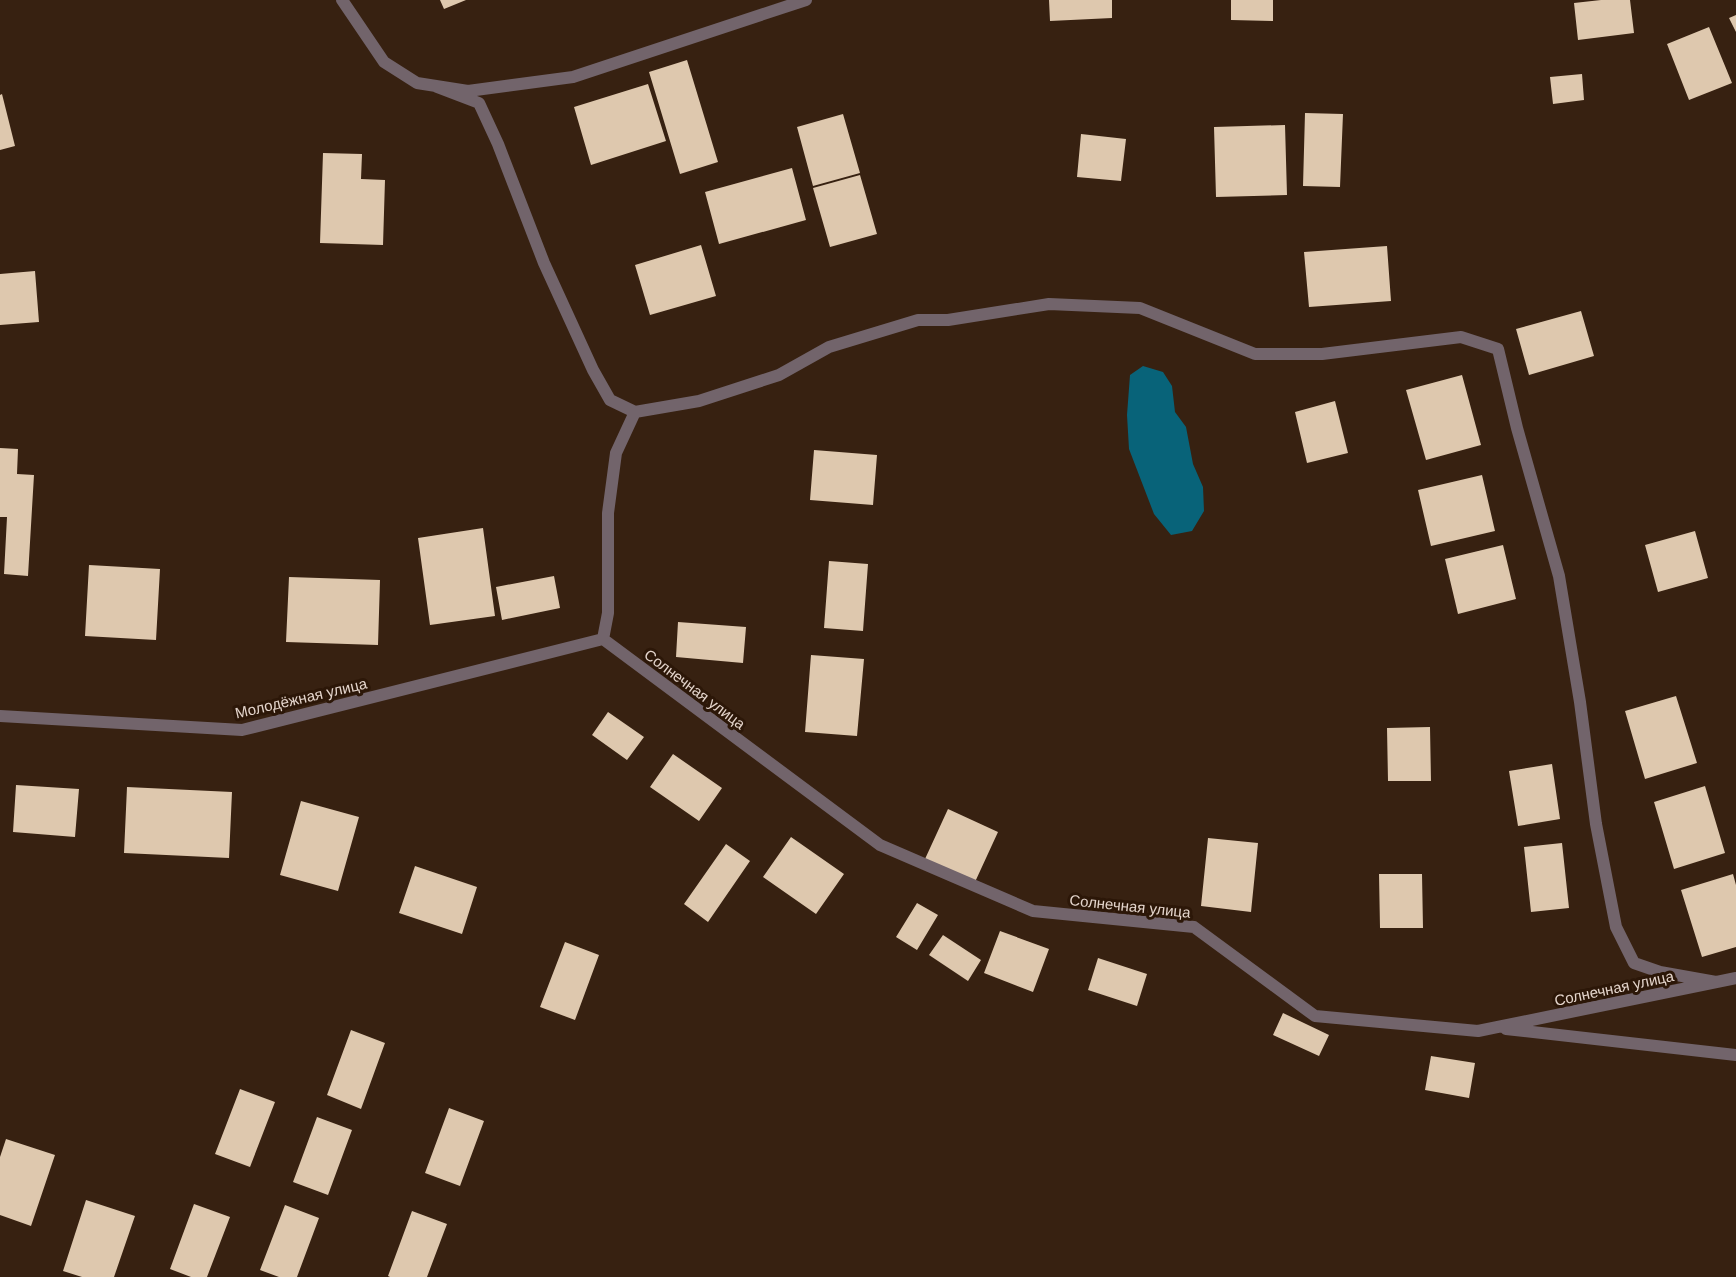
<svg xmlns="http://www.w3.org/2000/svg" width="1736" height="1277" font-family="Arial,sans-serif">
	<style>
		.water { fill: #086379 }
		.building { fill: #dec8ae }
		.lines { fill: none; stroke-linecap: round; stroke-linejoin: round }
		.minor { stroke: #72646b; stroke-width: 12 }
		.labels { text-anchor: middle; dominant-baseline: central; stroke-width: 6; stroke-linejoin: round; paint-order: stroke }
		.street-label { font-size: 15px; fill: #e4d5cc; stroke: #2c1708 }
	</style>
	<rect width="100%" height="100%" fill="#372111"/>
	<!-- water -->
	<path class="water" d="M1143,366L1163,372L1172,386L1175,412L1186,427L1193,464L1203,487L1204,511L1192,531L1171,535L1154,514L1129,449L1127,415L1130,375Z"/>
	<!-- building -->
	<path class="building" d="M440,0H466L444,9Z
		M1049,0H1112V18L1050,21Z
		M1231,0H1273V21L1231,20Z
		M1601,0H1630L1634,33L1578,40L1574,3Z
		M1736,15V32L1729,18Z
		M1709,27L1732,83L1689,100L1667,44Z
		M687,60L718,162L680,174L649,72Z
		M1582,74L1584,100L1553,104L1550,77Z
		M648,84L666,141L591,165L574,107Z
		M2,94L15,146L0,150V95Z
		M1305,113L1343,114L1340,187L1303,186Z
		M843,114L860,173L813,186L797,127Z
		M1285,125L1287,195L1216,197L1214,127Z
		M1081,134L1126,139L1121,181L1077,177Z
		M323,153L362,154L361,179L385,180L383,245L320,243Z
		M792,168L806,220L719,244L705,192Z
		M860,175L877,234L830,247L813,188Z
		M701,245L716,296L650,315L635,265Z
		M1387,246L1391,301L1309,307L1304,252Z
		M35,271L39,322L0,325V274Z
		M1581,311L1594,356L1529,375L1516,329Z
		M1462,375L1481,445L1426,460L1406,390Z
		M1335,401L1348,453L1307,463L1295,412Z
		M0,448L18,449L17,474L34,475L28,576L4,574L7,517H0Z
		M814,450L877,455L873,505L810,500Z
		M1482,475L1495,531L1431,546L1418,490Z
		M483,528L495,616L430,625L418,538Z
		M1695,531L1708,578L1658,592L1645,545Z
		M1503,545L1516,599L1458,614L1445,559Z
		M829,561L868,564L863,631L824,628Z
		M89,565L160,569L156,640L85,636Z
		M554,576L560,608L502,620L496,587Z
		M289,577L380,580L378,645L286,642Z
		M678,622L746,627L743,663L676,657Z
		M811,655L864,659L857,736L805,732Z
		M1676,696L1697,763L1645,779L1625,711Z
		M608,712L644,737L627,760L592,735Z
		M1430,727L1431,781H1388L1387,728Z
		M673,754L722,788L699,821L650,787Z
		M1552,764L1560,819L1518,826L1509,771Z
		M16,785L79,789L75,837L13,832Z
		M1705,786L1725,853L1674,869L1654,802Z
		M127,787L232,792L229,858L124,853Z
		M301,801L359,817L338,891L280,875Z
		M948,809L998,832L975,882L925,859Z
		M791,837L844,874L816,914L763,877Z
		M1208,838L1258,843L1251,912L1201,906Z
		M1562,843L1569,908L1531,912L1524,847Z
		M726,844L750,861L708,922L684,904Z
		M415,866L477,887L462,934L399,913Z
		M1379,874H1422L1423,928H1380Z
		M1733,874L1736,885V947L1702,957L1681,890Z
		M917,903L938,915L917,950L896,937Z
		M1000,931L1049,949L1033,992L984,973Z
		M943,935L981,960L968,981L929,955Z
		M565,942L599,955L575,1020L540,1007Z
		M1098,958L1147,974L1137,1006L1088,990Z
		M1283,1013L1329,1035L1319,1056L1273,1035Z
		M351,1030L385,1043L361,1109L327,1095Z
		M1431,1056L1475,1063L1469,1098L1425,1090Z
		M240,1089L275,1102L250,1167L215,1154Z
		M449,1108L484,1121L460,1186L425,1173Z
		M317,1117L352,1130L328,1195L293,1182Z
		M6,1139L55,1155L31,1226L0,1215V1157Z
		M86,1200L135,1216L114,1277H82L63,1271Z
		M194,1204L230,1217L207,1277H191L170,1269Z
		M285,1205L319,1218L297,1277H279L260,1270Z
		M412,1211L447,1224L427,1277H390L388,1276Z"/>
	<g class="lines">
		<!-- minor -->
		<path class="minor" d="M342,0L384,62L417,83L468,91L573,77L806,0
			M437,87L479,103L498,144L544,263L593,370L610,400L635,412L699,401L779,375L829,347L918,320H948L1049,304L1140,308L1255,354H1322L1461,337L1498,349L1517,428L1559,576L1580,702L1596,824L1616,927L1634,963L1660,972L1716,982
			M603,639L880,845L1033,911L1194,927L1315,1016L1478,1031L1736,978
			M603,639L608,613V513L616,453L635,412
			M0,716L242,730L603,639
			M1506,1029L1736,1055"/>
	</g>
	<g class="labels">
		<!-- street labels -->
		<g class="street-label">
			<text transform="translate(695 689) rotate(37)">Солнечная улица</text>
			<text transform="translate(301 698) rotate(-13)">Молодёжная улица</text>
			<text transform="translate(1130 906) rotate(6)">Солнечная улица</text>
			<text transform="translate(1614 988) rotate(-12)">Солнечная улица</text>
		</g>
	</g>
</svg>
